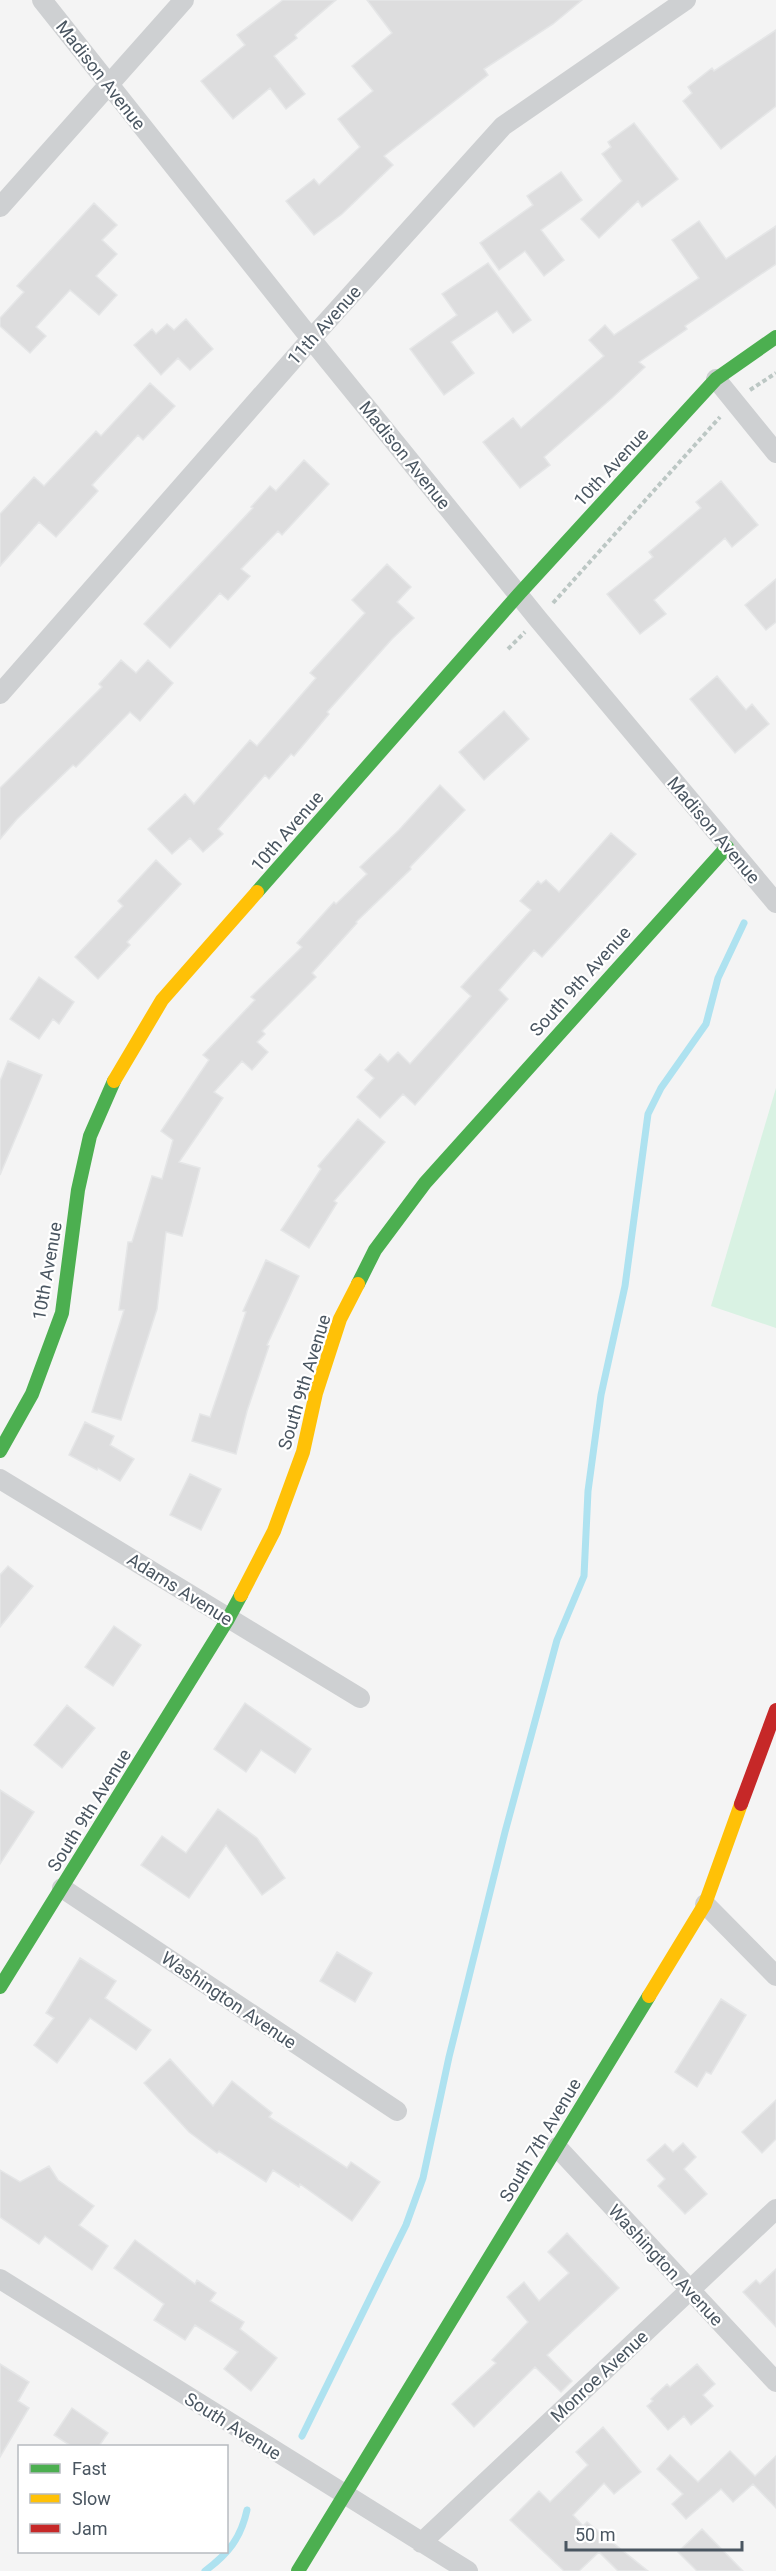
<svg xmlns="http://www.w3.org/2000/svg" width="776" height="2571" font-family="Roboto,sans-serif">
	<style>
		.green { fill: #d9f2e3 }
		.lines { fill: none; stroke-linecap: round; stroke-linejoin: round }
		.stream { stroke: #aee2f0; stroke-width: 7 }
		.building { fill: #ddddde; stroke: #e5e6e7; stroke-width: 1.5 }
		.path { stroke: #bcc7c4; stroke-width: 4; stroke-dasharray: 4.5 3; stroke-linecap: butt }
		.street { stroke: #ced0d2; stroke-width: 20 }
		.fast { stroke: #4caf50; stroke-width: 14 }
		.slow { stroke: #ffc107; stroke-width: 14 }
		.jam { stroke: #c62828; stroke-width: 14 }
		.labels { text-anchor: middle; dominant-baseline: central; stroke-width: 4.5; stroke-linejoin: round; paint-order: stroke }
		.street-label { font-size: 18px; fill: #4a5661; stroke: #fff }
	</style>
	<rect width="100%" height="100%" fill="#f4f4f4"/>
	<!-- green -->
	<path class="green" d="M776,1088V1328L711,1306Z"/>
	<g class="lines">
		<!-- stream -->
		<path class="stream" d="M302,2436L406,2225L423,2178L449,2057L505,1832L557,1640L584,1576L588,1491L601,1395L625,1286L648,1114L661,1088L706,1024L718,978L744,923
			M205,2571C228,2554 241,2538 247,2510"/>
	</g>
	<!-- building -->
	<path class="building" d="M283,0H336L295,35L297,38L274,56L305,94L286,109L270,88L233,119L201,81L245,45L237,35Z
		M367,0H582L553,24L484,69L488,75L384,156L393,165L342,214L314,235L286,201L314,179L319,185L360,147L338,119L373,91L352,66L392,33Z
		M776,30V106L721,149L683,101L692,93L688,87L712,68L714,71Z
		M634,123L678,179L642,207L638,201L599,238L581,219L622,181L602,154L611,147L608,142Z
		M561,172L582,200L541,230L564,260L544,276L525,251L499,270L480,243L533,205L527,196Z
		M94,203L117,225L102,240L117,254L96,276L117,295L99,315L70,290L36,327L46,336L30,353L0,326V318L24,292L17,286Z
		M699,221L726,259L776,226V264L685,326L687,329L639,362L645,367L612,398L544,457L550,465L520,488L483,442L513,418L521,428L604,356L589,340L605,325L614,335L699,278L672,240Z
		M488,263L531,320L513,333L497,311L451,342L474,373L444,395L410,349L457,315L442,294Z
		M186,319L213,349L190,370L178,358L161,375L134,345L152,329L156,334L167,324L174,330Z
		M150,383L175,406L143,440L138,435L92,485L98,491L56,537L39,522L0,566V514L34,477L44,486L96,431L101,436Z
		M304,460L329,484L282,535L278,531L241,569L250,576L228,600L220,593L170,648L144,624L253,508L251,507L270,486L276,491Z
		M721,481L758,525L732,547L725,538L654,600L666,614L640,634L607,594L653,557L649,552L701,508L696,502Z
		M387,564L411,587L397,602L414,618L392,639L327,712L329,714L294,756L291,754L269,779L265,775L218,829L223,834L203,852L190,838L172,854L148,829L185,794L194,804L250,740L257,746L316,678L310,673L365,613L352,600Z
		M776,579V622L766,630L745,605Z
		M121,660L136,673L148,660L173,683L140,721L130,712L76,767L73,765L17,819L0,839V788L102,687L99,684Z
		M717,676L746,710L752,704L769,724L735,753L690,699Z
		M504,711L529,739L484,780L459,752Z
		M440,785L465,810L410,867L411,869L356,922L357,923L312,973L316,977L262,1031L265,1034L257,1042L268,1052L252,1070L242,1061L214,1092L223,1098L179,1162L200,1168L182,1236L166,1232L157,1309L121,1420L92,1412L124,1310H119L128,1242H132L152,1176L162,1179L173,1140L161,1131L209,1060L203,1055L255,1000L251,997L302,947L297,943L334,902L336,904L367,874L360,867L399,830Z
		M611,833L636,854L542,957L534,950L499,990L508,999L415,1105L403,1094L380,1118L357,1097L374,1078L365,1070L380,1054L388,1062L398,1052L410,1064L471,996L461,987L531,910L520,901L538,881L541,884L546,880L559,892Z
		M156,860L181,884L127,942L130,945L98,979L75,957L123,906L118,901Z
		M39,977L74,1002L59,1024L53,1019L39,1039L10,1019Z
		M8,1061L42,1075L0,1175V1081Z
		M358,1119L385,1142L334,1201L337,1203L309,1248L281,1230L321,1169L318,1166Z
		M266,1260L299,1276L267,1345L269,1346L247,1411L236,1454L192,1441L200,1414L210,1417L246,1312L243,1311Z
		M85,1422L114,1436L110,1445L134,1459L120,1481L98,1468L97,1470L69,1455Z
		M190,1474L221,1489L201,1530L170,1515Z
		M8,1566L33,1586L0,1627V1575Z
		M114,1626L141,1645L113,1686L85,1667Z
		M245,1703L311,1749L295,1773L261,1750L246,1772L214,1749Z
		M67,1705L95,1728L62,1768L34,1745Z
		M0,1790L34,1812L0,1864Z
		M218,1809L257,1838L285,1878L262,1895L226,1845L189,1898L141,1865L162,1836L186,1853Z
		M337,1952L372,1973L355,2002L320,1981Z
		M80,1958L116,1981L105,1998L151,2030L136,2050L90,2018L57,2063L34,2045L54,2018L46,2013Z
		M721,1999L746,2015L711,2074L706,2072L697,2087L675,2072Z
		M170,2059L213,2106L232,2081L272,2113L269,2117L347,2168L351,2162L380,2182L352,2221L300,2184L299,2187L273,2170L266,2182L219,2151L217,2153L189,2132L144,2083Z
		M776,2100V2139L762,2153L742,2132Z
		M683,2143L696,2157L684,2169L707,2194L685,2214L658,2186L665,2179L647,2160L665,2144L673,2152Z
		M49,2166L58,2180L94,2206L79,2225L108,2246L92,2270L45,2236L39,2244L0,2217V2170L20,2182Z
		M567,2233L619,2288L547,2355L572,2381L561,2392L535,2367L474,2427L452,2404L496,2363L492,2360L528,2322L507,2297L524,2282L539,2301L569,2273L548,2252Z
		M135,2240L195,2284L197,2280L216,2293L210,2301L244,2322L240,2329L277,2358L251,2391L224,2369L238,2352L195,2325L185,2340L154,2320L164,2304L114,2268Z
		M776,2269V2327L743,2292L756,2280L760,2284Z
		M0,2364L29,2382L18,2401L29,2408L0,2457Z
		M697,2364L715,2384L703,2395L713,2406L691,2425L684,2416L668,2430L647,2406L653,2401L651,2399L667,2384L670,2387Z
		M72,2408L108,2433L99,2446H71L54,2435Z
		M603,2427L641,2472L614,2494L604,2483L573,2515L583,2526L587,2522L648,2571H618L599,2552L579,2571H564L510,2520L539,2491L550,2502L588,2465L576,2452Z
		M730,2451L755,2476L776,2456V2508L753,2484L733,2502L721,2489L686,2519L672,2504L683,2494L657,2469L670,2455L698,2482Z
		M702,2529L743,2571H697L678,2552Z"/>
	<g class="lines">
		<!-- path -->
		<path class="path" d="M750,390L776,373
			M553,603L720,417
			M508,649L525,632"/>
		<!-- street -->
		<path class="street" d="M42,0L311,339L538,619L776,903
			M0,207L184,0
			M716,379L776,453
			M0,694L311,339L503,126L686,0
			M0,1479L360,1698
			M62,1888L397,2111
			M705,1904L776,1976
			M557,2147L776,2382
			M0,2279L468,2571
			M421,2543L776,2209"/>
		<!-- fast -->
		<path class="fast" d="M257,892L519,594L716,379L776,337
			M358,1284L375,1250L425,1183L727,847
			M0,1451L32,1394L62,1313L78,1190L90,1136L114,1081
			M0,1987L228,1619L241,1595
			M298,2571L649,1996"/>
		<!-- slow -->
		<path class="slow" d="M114,1081L162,1000L257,892
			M241,1595L274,1531L303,1452L316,1393L340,1319L358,1284
			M649,1996L705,1904L741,1804"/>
		<!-- jam -->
		<path class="jam" d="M741,1804L776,1710"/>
	</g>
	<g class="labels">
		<!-- street labels -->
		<g class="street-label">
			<text transform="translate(101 75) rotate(52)">Madison Avenue</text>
			<text transform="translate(324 325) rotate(-48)">11th Avenue</text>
			<text transform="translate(405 455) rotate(51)">Madison Avenue</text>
			<text transform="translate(611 467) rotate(-47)">10th Avenue</text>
			<text transform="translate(714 830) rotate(50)">Madison Avenue</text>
			<text transform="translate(287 831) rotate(-49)">10th Avenue</text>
			<text transform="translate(580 981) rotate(-48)">South 9th Avenue</text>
			<text transform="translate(47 1271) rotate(-80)">10th Avenue</text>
			<text transform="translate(304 1382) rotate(-73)">South 9th Avenue</text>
			<text transform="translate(180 1589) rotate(32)">Adams Avenue</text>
			<text transform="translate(89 1810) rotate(-58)">South 9th Avenue</text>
			<text transform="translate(229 2000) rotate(34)">Washington Avenue</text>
			<text transform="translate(540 2140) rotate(-59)">South 7th Avenue</text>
			<text transform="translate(666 2265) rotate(47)">Washington Avenue</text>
			<text transform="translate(599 2376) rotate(-43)">Monroe Avenue</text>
			<text transform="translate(233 2426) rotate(32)">South Avenue</text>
		</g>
	</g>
	<!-- legend -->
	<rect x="18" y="2445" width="210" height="108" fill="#ffffff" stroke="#b7bbc0" stroke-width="1.5"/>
	<rect x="30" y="2464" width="30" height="9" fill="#4caf50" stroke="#b7bbc0" stroke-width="1.5"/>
	<text x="72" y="2475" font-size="18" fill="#4a5661">Fast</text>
	<rect x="30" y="2494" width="30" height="9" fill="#ffc107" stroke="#b7bbc0" stroke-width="1.5"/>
	<text x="72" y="2505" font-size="18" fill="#4a5661">Slow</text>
	<rect x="30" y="2524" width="30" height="9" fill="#c62828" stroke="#b7bbc0" stroke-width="1.5"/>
	<text x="72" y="2535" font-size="18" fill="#4a5661">Jam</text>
	<!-- scale -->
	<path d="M566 2541v9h176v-9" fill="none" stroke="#4a5661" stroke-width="3"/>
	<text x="575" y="2541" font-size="18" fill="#4a5661" stroke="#ffffff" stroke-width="4.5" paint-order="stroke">50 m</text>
</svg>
